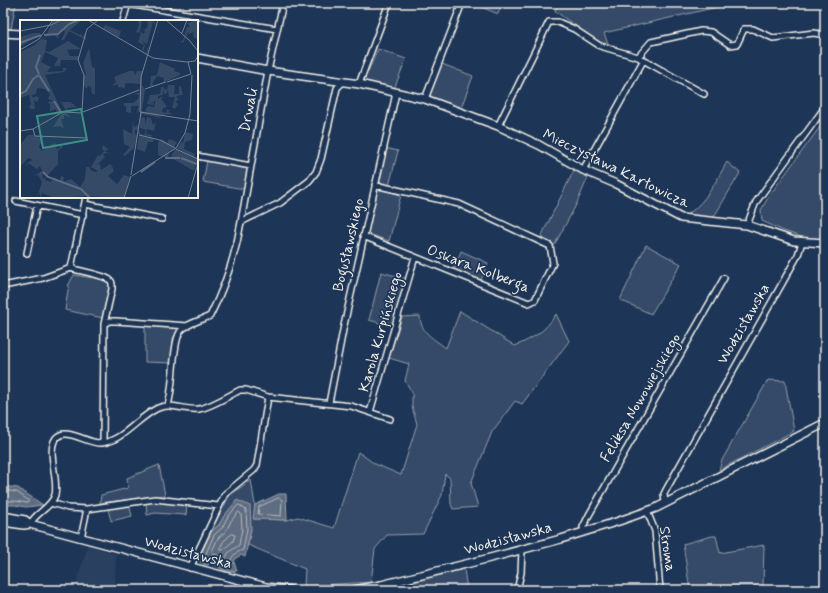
<svg xmlns="http://www.w3.org/2000/svg" width="828" height="593" font-family="Mynerve,sans-serif">
	<style>
		.built { fill: #2a4060 }
		.green { fill: #354a67; stroke: #949ea8 }
		.water { fill: #5e6d82; stroke: #9aa2ab }
		.lines { fill: none; stroke-linecap: round; stroke-linejoin: round }
		.shore { stroke: #b8bcbf; stroke-width: 1 }
		.street-casing { stroke: #f4f1e8; stroke-width: 8 }
		.secondary-casing { stroke: #f4f1e8; stroke-width: 10 }
		.street { stroke: #1d3557; stroke-width: 5 }
		.secondary { stroke: #1d3557; stroke-width: 7 }
		.labels { text-anchor: middle; dominant-baseline: central; stroke-width: 3.5; stroke-linejoin: round; paint-order: stroke }
		.street-label { font-size: 15px; fill: #f4f1e8; stroke: #1d3557 }
		.inset-river { fill: none; stroke: #5e6d82; stroke-width: 2 }
		.inset-road { fill: none; stroke: #738091; stroke-width: 1 }
		.view { fill: #3d8f86; fill-opacity: 0.15; stroke: #3d8f86; stroke-width: 2 }
		.inset-edge { fill: none; stroke: #f4f1e8; stroke-width: 2 }
	</style>
	<rect width="100%" height="100%" fill="#1d3557"/>
	<filter id="ink" filterUnits="userSpaceOnUse"><feTurbulence type="fractalNoise" baseFrequency=".025" numOctaves="2"/><feDisplacementMap in="SourceGraphic" scale="8" xChannelSelector="R" yChannelSelector="G"/><feConvolveMatrix kernelMatrix="1 2 1 2 8 2 1 2 1" color-interpolation-filters="sRGB"/></filter>
	<g filter="url(#ink)">
		<!-- built -->
		<path class="built" d="M88,545L116,554L115,590H74Z"/>
		<!-- green -->
		<path class="green" d="M3,3H16L11,29H3Z
			M472,3H502L498,14Z
			M559,3H735L604,33L608,44L598,42L555,11Z
			M378,49L406,59L394,89L363,83Z
			M442,64L473,76L461,108L428,97Z
			M825,120V240L807,239L784,231L762,221L761,210L769,196Z
			M385,148L398,151L389,186L378,183Z
			M207,161L241,167L247,169L244,189L203,182Z
			M727,162L740,173L712,220L688,214C706,202 716,181 727,162Z
			M575,168L589,175L576,205L554,246L541,237Z
			M376,188L401,195L389,241L366,233Z
			M646,245L681,264L651,314L620,300Z
			M461,251L488,263L481,280L454,269Z
			M381,272L408,279L394,327L369,320Z
			M74,275L106,280C114,290 106,307 103,318L65,310L69,284Z
			M460,311L515,346C533,338 545,332 556,314L569,341L522,404L515,401L492,432L471,483L478,507L453,509L451,504L450,478L445,474L442,495L423,534L387,535L375,549L371,582L304,586L305,569L248,545L251,529L224,516L219,525L210,532L230,495L251,480L255,505L254,519L287,520L298,517L334,528L358,452L375,464L401,475L417,424L412,407V392L405,381L409,364L389,358L402,317L420,316C420,332 434,339 446,348Z
			M145,325L179,328L173,338L172,363L145,362Z
			M768,380L785,381L794,431L719,470L722,460Z
			M159,465L165,495L100,503L101,495L128,488L127,478Z
			M160,502L187,505L186,515L155,513L147,515L146,503Z
			M129,504L132,516L111,521L108,509Z
			M712,536H716L720,553L764,545L763,586H721V590H690L683,544Z
			M464,569L467,590H382H384Z"/>
		<!-- water -->
		<path class="water" d="M3,486L18,488L43,505L26,507L15,505H3Z
			M279,494H286L287,520L253,519L255,505Z
			M237,500L250,506L251,529L245,557L241,555L236,558L234,562L237,571C226,573 219,568 211,562L208,565L203,564L198,560L210,532L219,525L224,516Z"/>
		<g class="lines">
			<!-- shore -->
			<path class="shore" d="M3,490L17,492L29,501L27,503L15,501H3
				M279,498L282,500L281,516L258,514L259,507Z
				M239,505L246,510L247,529L243,550C236,552 229,557 231,565L229,567L222,565L213,558L205,560L204,558L214,535L222,528L227,518L237,506Z
				M239,512L241,514L242,529L239,545L229,552L225,559H223L213,553L212,551L218,538L226,531L231,521Z
				M232,534L235,535L233,541L223,550H221L220,548L223,542Z"/>
			<defs>
				<path id="street" d="M128,4L277,29
					M123,21L128,3
					M638,57L651,42L701,31L711,32L730,45L737,44L744,29H753L773,38L814,33L825,35
					M359,84L389,3
					M425,99L462,3
					M498,126L549,22H558L574,29L600,46L638,57L704,94
					M197,156L251,166
					M583,170L643,61
					M16,201L83,215
					M85,204L162,219
					M241,222L268,71L283,3
					M747,225L756,202L825,107
					M363,236L529,303L535,300L553,263L550,246L459,204L375,185
					M27,253L37,206
					M71,268C81,272 102,274 110,280C113,282 112,285 112,289L104,324
					M71,268L86,197
					M3,286L43,278L71,268
					M329,403L343,330L396,93
					M168,405C174,387 172,345 180,332C185,324 202,320 210,316C224,288 236,253 241,222L280,203L309,181L316,172L321,159L337,88L343,82
					M370,412L415,257
					M103,443L104,324L109,321H116L188,326
					M51,503L68,508L87,509
					M665,503L664,494L666,490L784,280L798,255L802,242
					M647,511L655,531L660,590
					M30,524C36,512 51,508 55,495C59,479 46,451 56,438C67,426 88,445 102,443C124,440 138,417 158,408C171,402 185,411 199,409C213,406 228,396 240,390H246L268,397L351,406L390,419
					M584,532L583,527L589,515L724,278
					M81,538L87,509L155,499L219,506
					M190,568L225,494L254,470L257,465L268,397
					M517,590L521,573L522,549"/>
				<path id="secondary" d="M3,33L21,34
					M197,58L268,71L359,84L425,99L498,126L539,145L583,170L616,184L681,218L747,225L794,241L825,243
					M3,516L25,520L30,524
					M3,522L24,525L30,524L266,587L290,590
					M354,590L381,585L490,558L561,539L619,521L656,508L825,423"/>
			</defs>
			<!-- street casing -->
			<use href="#street" class="street-casing"/>
			<!-- secondary casing -->
			<use href="#secondary" class="secondary-casing"/>
			<!-- street -->
			<use href="#street" class="street"/>
			<!-- secondary -->
			<use href="#secondary" class="secondary"/>
		</g>
	</g>
	<g class="labels">
		<!-- street labels -->
		<g class="street-label">
			<text transform="translate(249 110) rotate(-79)">Drwali</text>
			<text transform="translate(616 169) rotate(26)">Mieczysława Karłowicza</text>
			<text transform="translate(349 245) rotate(-77)">Bogusławskiego</text>
			<text transform="translate(478 269) rotate(21)">Oskara Kolberga</text>
			<text transform="translate(744 324) rotate(-60)">Wodzisławska</text>
			<text transform="translate(381 332) rotate(-74)">Karola Kurpińskiego</text>
			<text transform="translate(641 398) rotate(-60)">Feliksa Nowowiejskiego</text>
			<text transform="translate(508 539) rotate(-15)">Wodzisławska</text>
			<text transform="translate(667 549) rotate(82)">Stroma</text>
			<text transform="translate(188 553) rotate(15)">Wodzisławska</text>
		</g>
	</g>
	<!-- overview -->
	<g transform="translate(20 20)">
		<rect width="178" height="178" fill="#1d3557"/>
		<path d="M33,0H57L55,2L62,0L50,10L60,15L61,13L62,17L66,12V20L49,11L44,20H41L45,12L44,10L38,15L39,19L34,15L28,16L33,20L27,16L24,20H27L25,31L29,32L48,21L61,29L47,30L50,36H59L58,40H41L40,46H34L38,38L25,32L21,42L31,47L27,52L43,51V48H47L44,52L25,55L42,92L48,94L49,96L51,94L49,97L44,95V99H41L44,109L40,106L33,107L42,93L37,94L36,89L30,91V84L27,82L33,81L28,79L30,74L25,69L17,68L16,74L12,75L13,78L16,76L19,78L17,82L14,80L15,89H10L9,86L4,88L11,85L9,75L0,78V32L15,25L24,16L22,20L25,18ZM117,0H122L120,12L124,14L125,10H122L127,8L128,2L126,0L135,2L136,6L133,2L127,24L122,21L125,25L124,30L126,32L131,19L127,33L122,29L124,25L118,22L121,13L117,12L115,16L119,4ZM178,0L177,19L173,17L175,12L172,16L173,12L169,14L168,12L163,23L160,22L163,20L167,7H170L167,3ZM85,5L101,11L99,17L83,8ZM13,13H21L0,27V17ZM69,28L72,47L75,48V74H72L71,67L68,66L67,69L63,65V56L66,55L63,43ZM140,42L155,49L154,51L160,53V55L143,63L144,58L137,56L132,64L135,65L126,68L130,66L131,56L137,55ZM109,51H114L115,55L117,51H122V65L125,70L122,91L127,92L125,90L128,86L134,87L136,79L134,82H129L134,83L133,85L127,84L128,80L133,81L129,80L130,75L140,74L141,67H144L143,75L138,76V79L141,77H145L141,78L147,87L143,88L142,92L147,93V90H151L148,92L154,94L138,95L142,98L122,94L121,97L125,98V104L127,97L131,98L133,105L136,102L134,111L127,109L126,114L132,115L131,117L118,114L119,108L120,113L124,115L126,110L120,108V90L116,93L119,86H111V93L106,92V86H104V83H113L118,79L119,75L114,74L119,73L120,64L105,63V68L98,67V64L92,66L96,62L94,57ZM148,65H155L154,74H159V65L161,67L163,75L156,76L159,80L155,81L158,84L155,89L152,87L155,77H149L148,70L147,73L144,74V68L147,70ZM41,82H50L57,87L48,88L46,91ZM113,100L114,107L118,105V110H115V114L117,115L114,128L105,136L103,135L110,127L104,124L103,109L112,114ZM13,110L14,116H24L19,127L22,131L34,123L37,125L36,128L39,129L40,124L43,127L38,131V144L27,156L22,154L23,159L26,157L25,160L31,162L34,157L40,161L41,156L44,157L43,162L51,159L60,167L65,159L66,147H70V150L75,152L78,151L71,147L78,135L80,136L85,130H82L83,125L88,129L85,132H89L83,134L85,137L77,145L80,144L81,150L90,144L92,146L94,151L88,156L97,164L104,155L110,157L104,178L67,176L34,178L22,173L20,178V172L17,178L22,162L18,155L14,156L22,151L20,146L17,149L8,143L6,147L7,143L13,140L8,138L0,147V125L8,115H13ZM165,112L173,114L172,120L165,122L164,129L175,134L174,137L157,128L162,121L163,124ZM119,116L134,118L133,122H128L125,132L117,129ZM142,119L147,123L149,119L157,122L151,132L150,129L148,138L151,137L155,129L178,139L174,151L155,140L138,135V122Z" fill="#354a67"/>
		<path class="inset-river" d="M24,15L38,14L49,4L58,0M0,23L21,15M19,54L16,47L20,35M19,55L29,71M0,74L6,71L13,59L19,55M34,81L41,92M145,138H160M161,138L177,144M23,152L28,157L61,169L70,178M121,152L135,142"/>
		<path class="inset-road" d="M68,0L133,38L167,42M138,0L121,57L120,92L178,101M146,0L169,20L178,31M0,11L31,5L41,0M162,13L167,0M0,30L19,19L33,0M167,42L175,41L178,36M168,42L171,54M147,62L171,54M125,69L146,62M62,92L64,55L58,40L67,9L78,0M63,92L119,70M13,109L15,116L67,118M0,111L13,109L43,92L62,93M119,115L140,120L155,128M156,128L165,113L170,94L172,55M156,129L178,139M111,155L121,92M112,156L156,128M104,178L111,156M168,178L178,143"/>
		<path class="view" d="M61,89L67,120L23,128L17,96Z"/>
		<rect width="178" height="178" class="inset-edge"/>
	</g>
	<!-- margin -->
	<rect width="828" height="593" fill="none" stroke="#1d3557" stroke-width="16"/>
	<rect x="8" y="8" width="812" height="577" fill="none" stroke="#f4f1e8" stroke-width="1.5" filter="url(#ink)"/>
</svg>
